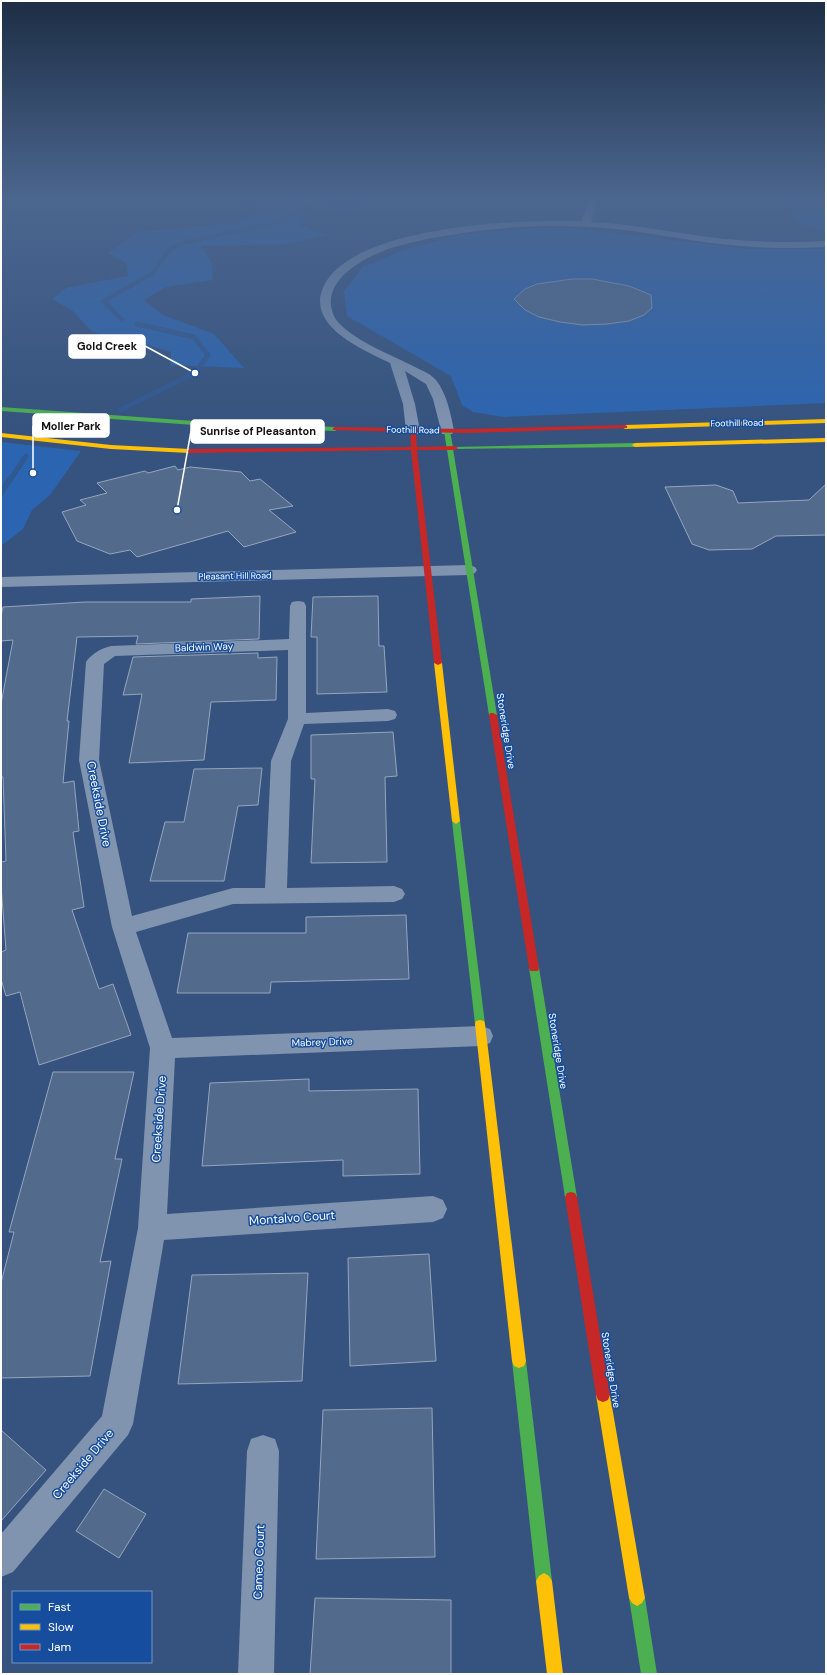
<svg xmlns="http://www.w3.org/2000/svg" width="827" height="1675" font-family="'DM Sans',sans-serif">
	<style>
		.green { fill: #2b65b2 }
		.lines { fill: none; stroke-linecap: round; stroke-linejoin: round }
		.stream-far2 { stroke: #305891; stroke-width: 4 }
		.stream-far1 { stroke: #305891; stroke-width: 5 }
		.stream { stroke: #305891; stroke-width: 6 }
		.building { fill: #526a8c; stroke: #95a6bd }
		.street { fill: #8094b0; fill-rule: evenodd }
		.fast { fill: #4caf50; fill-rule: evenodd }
		.slow { fill: #ffc107; fill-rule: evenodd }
		.jam { fill: #c62828; fill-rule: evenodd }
		.labels { text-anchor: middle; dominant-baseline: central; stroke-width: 3; stroke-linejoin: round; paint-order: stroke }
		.far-street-label { font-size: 9px; fill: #fff; stroke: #164e9d }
		.street-label { font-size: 10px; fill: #fff; stroke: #164e9d }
		.near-street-label { font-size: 12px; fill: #fff; stroke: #164e9d }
		.leader { fill: none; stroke: #fff; stroke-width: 1.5 }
		.callout-dot { fill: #fff; stroke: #164e9d; stroke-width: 1.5 }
		.callout { fill: #fff; stroke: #fff; stroke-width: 1.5 }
		.callout-label { font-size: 11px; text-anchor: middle; font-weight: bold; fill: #111 }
	</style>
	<rect width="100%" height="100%" fill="#35537e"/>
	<!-- green -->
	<path class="green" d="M221,196H281L305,214L299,225L326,235L286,244L201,246L213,264L212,280L166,287L144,300L163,315L214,334L244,368L171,365V352L135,341L92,332L73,311L52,299L66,288L128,276L126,263L108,253L138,232L235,223L261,212Z
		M319,196H379L366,202L341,209Z
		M788,196H826V230L812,228L794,221Z
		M525,229L588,230L747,249H826V403L504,417L473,412L462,405L451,376L347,316L344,291L363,267L401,251L462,234Z
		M1,442L81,451L50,495L32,510L23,529L1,546Z"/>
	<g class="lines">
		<!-- stream-far2 -->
		<path class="stream-far2" d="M122,320L104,301L153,273L169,250L182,243L275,223L331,196"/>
		<!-- stream-far1 -->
		<path class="stream-far1" d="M120,410L195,373L208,355L194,337L137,324
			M10,480L26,456"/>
		<!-- stream -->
		<path class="stream" d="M1,493L10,479"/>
	</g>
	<!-- building -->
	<path class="building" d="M572,279H592L629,286L651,295L652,308L644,315L629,321L607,324L583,325L560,322L539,317L525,310L514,299L525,289L537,284Z
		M175,466L178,470L190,467L241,472L250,481L260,479L293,506L269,510L296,532L244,547L228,531L137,557L130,550L110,554L77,541L62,512L86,505L80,500L107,493L97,483L145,471L148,473Z
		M826,484V535L776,536L752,549L709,550L692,544L665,487L716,485L733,491L738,503L809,500Z
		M260,596L259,639L136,644L138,636L77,637L67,721H69L63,783L74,781L79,831L73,832L84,907L72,910L99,989L113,984L131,1035L39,1065L20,992L6,996L1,979V952L6,950L1,885V862L6,861L3,777H1V704L13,640L1,641V616L3,607L85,602H191V599Z
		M378,596L379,646H384L387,692L317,694V637H311L313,597Z
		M258,653V658L277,657L276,700L211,702L204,760L129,763L142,694L123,695L133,657Z
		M393,732L397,776L385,777L387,862L311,863L315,779H311V735Z
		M262,768L258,805L238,806L224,881H150L165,822H184L194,769Z
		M406,915L409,979L271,982L270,993H177L188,933H306V917Z
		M53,1072H134L115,1159H122L100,1262L111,1261L90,1376L1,1378V1283L14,1232H9Z
		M309,1079V1091L418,1089L420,1174L343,1176V1160L202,1166L210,1083Z
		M429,1254L436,1361L350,1366L348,1258Z
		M308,1273L302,1381L178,1384L192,1275Z
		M432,1408L435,1557L316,1559L323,1410Z
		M1,1430L46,1470L1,1521Z
		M104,1489L146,1514L119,1558L76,1531Z
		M315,1598L451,1600V1674H310Z"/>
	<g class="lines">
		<!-- street -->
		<path class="street" d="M591,196H599L591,222C636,224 680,234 725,239C758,242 792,243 826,241V247C788,249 749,248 711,243C679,239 648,232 615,229C559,223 500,226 444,236C415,241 384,247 359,263C344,273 329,286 331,306C332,311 334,318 338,322C356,342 392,355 415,367C423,371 431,374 436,380C447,394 451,415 454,431L452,434H442L433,399L426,384L405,371L415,404L420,431L418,434H408L406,431L403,404L390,363C364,350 309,328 322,290C346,225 523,219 581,221Z
			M469,565L475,567L477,570L475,573L469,575L1,587V577Z
			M298,601L304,602L306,606V713L388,709L395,711L397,715L395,719L388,721L304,724L291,761L287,888L394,886L402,889L405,894L402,899L394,902L233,904L136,932L172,1038L481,1026L490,1029L493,1036L490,1043L481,1046L175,1058L167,1214L433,1196L443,1200L447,1209L443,1218L433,1222L164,1240L133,1424L128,1435L13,1572L1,1577V1534L102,1416L138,1228L150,1048L112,927L79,760L86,662C91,654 102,648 111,646L289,639L290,606L292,602ZM288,650V719L271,761L265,888H233L132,916L99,760L104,664L115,656Z
			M263,1435L275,1439L279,1451L274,1674H238L247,1451L251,1439Z"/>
		<!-- fast -->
		<path class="fast" d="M1,407L208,422L335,427L338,429L335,431L208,426L1,411Z
			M447,429L450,431L453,447L635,443L638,445L635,447L453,449L497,715L493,717L489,715L444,431Z
			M456,818L460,821L485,1024L484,1027L480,1028L476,1027L475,1024L452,821Z
			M534,964L538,965L539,968L577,1197L575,1201L571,1202L567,1201L565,1197L529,968L530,965Z
			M519,1354L524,1356L526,1361L552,1581L549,1586L544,1589L539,1586L536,1581L512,1361L514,1356Z
			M637,1590L642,1593L645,1598L657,1674H641L629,1598L632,1593Z"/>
		<!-- slow -->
		<path class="slow" d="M826,419V423L625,429L622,427L625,425Z
			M1,433L111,445L189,449L192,451L189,453L111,449L1,437Z
			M826,438V442L635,447L632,445L635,443Z
			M435,661H441L442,663L460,821L456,824L452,821L434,663Z
			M480,1020L484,1021L485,1024L526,1361L524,1366L519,1368L514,1366L512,1361L475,1024L476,1021Z
			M603,1388L608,1390L610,1395L645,1598L642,1603L637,1606L632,1603L629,1598L596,1395L598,1390Z
			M544,1573L549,1576L552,1581L563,1674H547L536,1581L539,1576Z"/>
		<!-- jam -->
		<path class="jam" d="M625,425L627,426V428L466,433L416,432L417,447L455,446L458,448L455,450H417L442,663L438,665L434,663L411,450L189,453L186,451L189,449L411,447L410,432L333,430V428L335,427L466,429Z
			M490,713H493L497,715L539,968L538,971H530L529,968L489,715Z
			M571,1192L575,1193L577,1197L610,1395L608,1400L603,1402L598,1400L596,1395L565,1197L567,1193Z"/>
	</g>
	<!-- sky -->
	<linearGradient id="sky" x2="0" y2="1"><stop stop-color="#1d2e45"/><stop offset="0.46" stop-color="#4b668f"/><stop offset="1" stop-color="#4b668f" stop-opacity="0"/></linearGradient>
	<rect width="827" height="430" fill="url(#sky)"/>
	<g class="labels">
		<!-- far-street labels -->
		<g class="far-street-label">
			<text transform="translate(737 423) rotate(-1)">Foothill Road</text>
			<text transform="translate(413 430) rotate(1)">Foothill Road</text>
			<text transform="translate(235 576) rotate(-1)">Pleasant Hill Road</text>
		</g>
		<!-- street labels -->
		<g class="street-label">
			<text transform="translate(204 647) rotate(-2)">Baldwin Way</text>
			<text transform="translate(506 731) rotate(81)">Stoneridge Drive</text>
			<text transform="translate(322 1042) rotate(-2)">Mabrey Drive</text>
			<text transform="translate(558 1051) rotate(81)">Stoneridge Drive</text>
			<text transform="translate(611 1370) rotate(81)">Stoneridge Drive</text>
		</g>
		<!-- near-street labels -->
		<g class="near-street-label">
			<text transform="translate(99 804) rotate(79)">Creekside Drive</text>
			<text transform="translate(159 1119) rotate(-86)">Creekside Drive</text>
			<text transform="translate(292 1218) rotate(-4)">Montalvo Court</text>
			<text transform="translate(83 1464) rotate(-50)">Creekside Drive</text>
			<text transform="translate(259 1562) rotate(-88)">Cameo Court</text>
		</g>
	</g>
	<!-- callouts -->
	<path class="leader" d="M195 373L145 346M33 473L33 426M177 510L191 431"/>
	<g class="callout-dot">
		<circle cx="195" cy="373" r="4"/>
		<circle cx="33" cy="473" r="4"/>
		<circle cx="177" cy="510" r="4"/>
	</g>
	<g class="callout">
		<rect x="69" y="335" width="76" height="23" rx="4"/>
		<rect x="33" y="414" width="76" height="23" rx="4"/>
		<rect x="191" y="420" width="133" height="23" rx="4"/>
	</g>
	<g class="callout-label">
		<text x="107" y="350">Gold Creek</text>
		<text x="71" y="430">Moller Park</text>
		<text x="258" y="435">Sunrise of Pleasanton</text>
	</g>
	<!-- border -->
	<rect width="827" height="1675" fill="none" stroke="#ffffff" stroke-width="4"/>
	<!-- legend -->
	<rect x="12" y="1591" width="140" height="72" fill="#164e9d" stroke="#7395c4"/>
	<rect x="20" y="1604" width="20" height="6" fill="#4caf50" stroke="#7395c4"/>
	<text x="48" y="1611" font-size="12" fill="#ffffff">Fast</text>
	<rect x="20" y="1624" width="20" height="6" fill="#ffc107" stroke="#7395c4"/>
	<text x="48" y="1631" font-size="12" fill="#ffffff">Slow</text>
	<rect x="20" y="1644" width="20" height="6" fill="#c62828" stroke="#7395c4"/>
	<text x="48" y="1651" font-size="12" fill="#ffffff">Jam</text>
</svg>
